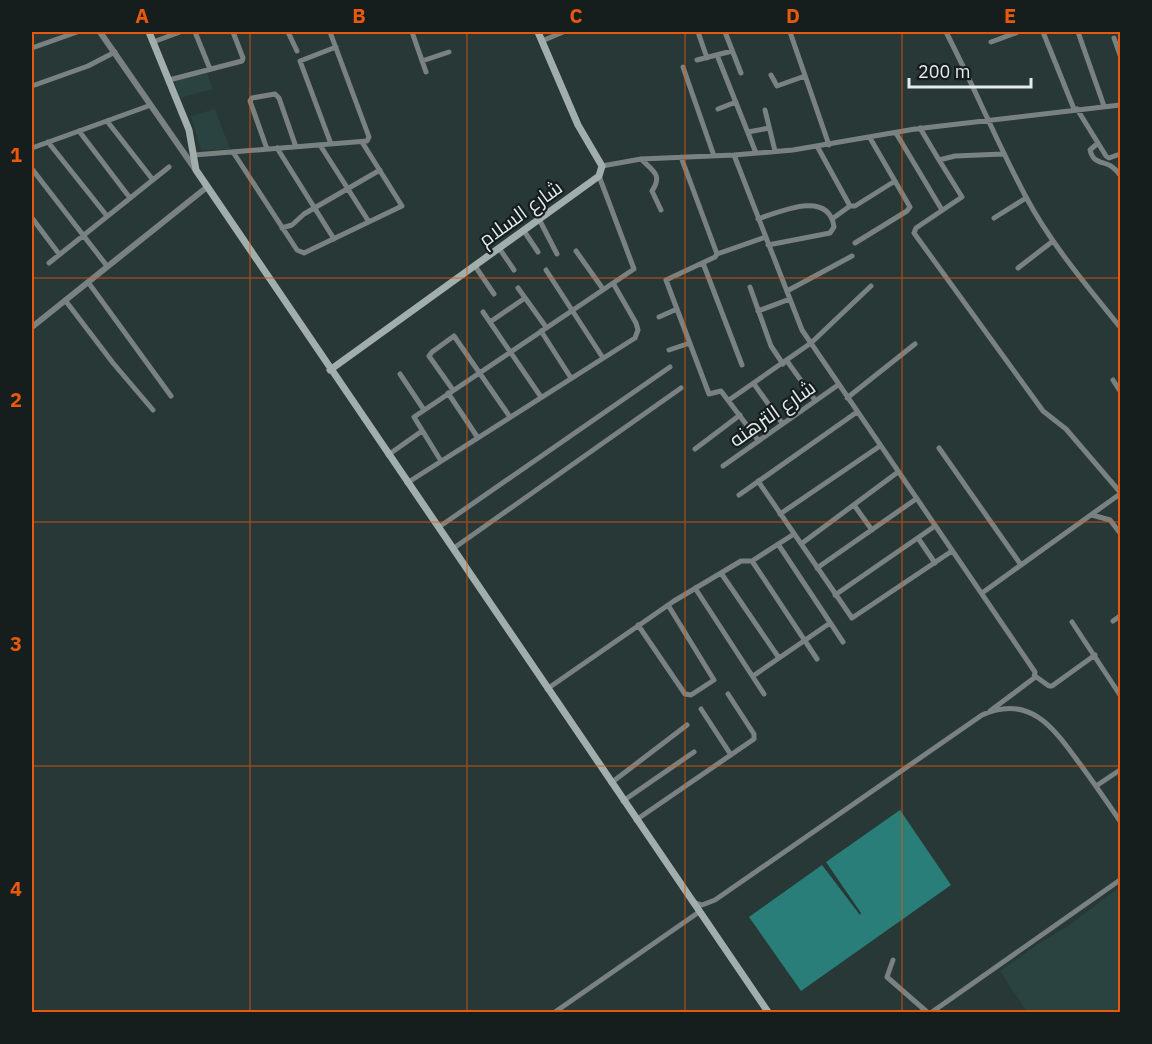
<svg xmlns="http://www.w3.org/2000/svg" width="1152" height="1044" font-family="'IBM Plex Sans',Cairo,sans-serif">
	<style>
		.built { fill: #2a4340 }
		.water { fill: #2a7e79 }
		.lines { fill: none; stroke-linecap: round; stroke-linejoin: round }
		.minor { stroke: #7a8281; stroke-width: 5 }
		.tertiary { stroke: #7a8281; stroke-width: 6 }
		.secondary { stroke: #a1aeac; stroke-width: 7 }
		.grid { fill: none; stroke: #e8590c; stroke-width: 1.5; stroke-opacity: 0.55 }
		.labels { text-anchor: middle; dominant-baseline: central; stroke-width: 4.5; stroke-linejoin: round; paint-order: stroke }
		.street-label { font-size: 20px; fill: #e2eceb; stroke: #161d1d }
		.neatline { fill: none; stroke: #e8590c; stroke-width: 2 }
		.grid-label { font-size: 20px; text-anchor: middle; font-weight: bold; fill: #e8590c }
	</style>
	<rect width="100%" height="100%" fill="#283836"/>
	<!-- built -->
	<path class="built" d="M207,72L213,89L180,98L174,81Z
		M215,109L230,149L201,150L191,116Z
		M1120,887V1012H1027L1000,971L1038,944L1068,926Z"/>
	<!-- water -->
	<path class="water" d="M900,810L951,885L801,991L749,917L822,865L860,915L861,913L826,862Z"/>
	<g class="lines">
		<!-- minor -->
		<path class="minor" d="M195,32L210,69
			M288,32L297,51
			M412,32L426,72
			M698,32L707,58
			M725,32L741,73
			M790,32L829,145
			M946,32C974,86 997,143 1026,197C1051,244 1087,286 1120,327
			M1043,32L1074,109
			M1078,32L1104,106
			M1114,38L1120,55
			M542,41L563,32
			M153,42L180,32
			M991,42L1018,32
			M32,48L77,32
			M717,55L756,153
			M697,60L732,51
			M422,61L449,52
			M683,67L714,156
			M771,75L777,86L805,76
			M169,80L242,61L243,58L233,32
			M32,86L88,66L115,52
			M718,109L736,102
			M1077,109L1106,156L1109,158L1120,154
			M765,110L775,151
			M107,121L153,180
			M920,128L939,160L955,156L1003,154
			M79,131L130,198
			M748,132L769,128
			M896,133L942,210
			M48,142L107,216
			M1098,143L1090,150C1093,162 1099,161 1109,165C1113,167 1117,171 1120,175
			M331,144L300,61L336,47
			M320,145L369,222
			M817,146L850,206
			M32,148L151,105
			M277,148L334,239
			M267,149L250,101L252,98L275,94L279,98L296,147
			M233,152L297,250L304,253L402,206L362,142
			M194,155L367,141L369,137L330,32
			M734,155L802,330L1035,672L1034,678L990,711
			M681,157L717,254
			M641,159C653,171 663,175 652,191L661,210
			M939,160L962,197L916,228L914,233L1043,411L1066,429L1120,492
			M602,166L641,159L734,155L793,150L915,129L1120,105
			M32,169L107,266
			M32,218L59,254
			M994,218L1026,198
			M539,219L557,254
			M758,219C779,212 829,189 834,227L830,233L768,245
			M832,219L850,206H855L895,181
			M282,228L292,225L304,214L380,170
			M524,231L538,252
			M855,243L907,211L910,207L870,138
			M499,248L514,270
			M576,251L603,289
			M49,263L169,167
			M703,263L742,365
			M475,266L494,294
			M1018,268L1053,241
			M546,270L603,358
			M88,282L171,396
			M750,287L771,346L783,364
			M518,288L546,327
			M787,291L852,256
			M65,300L113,363L153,410
			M758,311L790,299
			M483,312L541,397
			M659,317L677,309
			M490,322L525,298
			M541,331L571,378
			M669,350L690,343
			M787,361L815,400
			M400,374L424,410
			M1113,380L1120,391
			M754,384L782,423
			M453,390L429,356L432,352L454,336L510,417
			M448,393L478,438
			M847,398L915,344
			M729,400L811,343L871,286
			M758,440L721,391L709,394L666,280L715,257L717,254L766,237
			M939,448L1021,565
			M695,449L740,415
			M388,455L422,431
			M441,461L414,417L634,269L599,176
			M723,466L838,385
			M758,481L852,618L952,551
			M407,483L635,338L638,330L636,323L613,283
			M739,495L857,412
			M854,505L872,530
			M780,514L880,446
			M1092,515L1110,520L1120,533
			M439,527L670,367
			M918,538L935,563
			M778,544L843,642
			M801,544L898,472
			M454,548L681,388
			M752,561L794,534
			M817,568L916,499
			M721,573L779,658
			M695,588L764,694
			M982,593L1120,494
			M835,595L935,526
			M1113,621L1120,616
			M1072,622L1120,695
			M638,625L685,694L691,695L714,680L668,605
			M753,676L830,623
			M1035,676L1049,686H1052L1095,655
			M547,689L674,601L741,561H752L817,659
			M701,709L731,755
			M611,783L687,725
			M1096,786L1120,770
			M623,801L694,752
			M636,820L754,739V734L728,694
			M693,902L702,905L715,900L982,715C1031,693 1055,730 1080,764C1094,783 1107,802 1120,821
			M893,960L887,977L927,1012
			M555,1012L699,912
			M932,1012L1120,880"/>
		<!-- tertiary -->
		<path class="tertiary" d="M100,32L195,169
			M32,327L207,187"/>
		<!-- secondary -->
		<path class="secondary" d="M149,32L189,130L196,170L768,1012
			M330,370L599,176L602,166L578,125L538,32"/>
	</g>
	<!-- grid -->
	<path class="grid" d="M250,32V1012M467,32V1012M685,32V1012M902,32V1012M32,278H1120M32,522H1120M32,766H1120"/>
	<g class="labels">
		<!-- street labels -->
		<g class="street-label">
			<text transform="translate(520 213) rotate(-36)">شارع السلام</text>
			<text transform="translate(772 413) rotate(-35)">شارع الترهنه</text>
		</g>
	</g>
	<!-- border -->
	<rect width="1152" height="1044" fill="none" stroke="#161d1d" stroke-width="66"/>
	<!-- scale -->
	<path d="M909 78v9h122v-9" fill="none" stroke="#e2eceb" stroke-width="3"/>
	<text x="918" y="78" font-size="18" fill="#e2eceb" stroke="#161d1d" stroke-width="4.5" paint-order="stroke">200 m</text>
	<rect x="33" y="33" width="1086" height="978" class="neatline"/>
	<g class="grid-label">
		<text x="142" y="23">A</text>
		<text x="359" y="23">B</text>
		<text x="576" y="23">C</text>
		<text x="793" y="23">D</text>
		<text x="1010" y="23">E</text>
		<text x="16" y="162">1</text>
		<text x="16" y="407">2</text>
		<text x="16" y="651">3</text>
		<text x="16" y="896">4</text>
	</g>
</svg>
